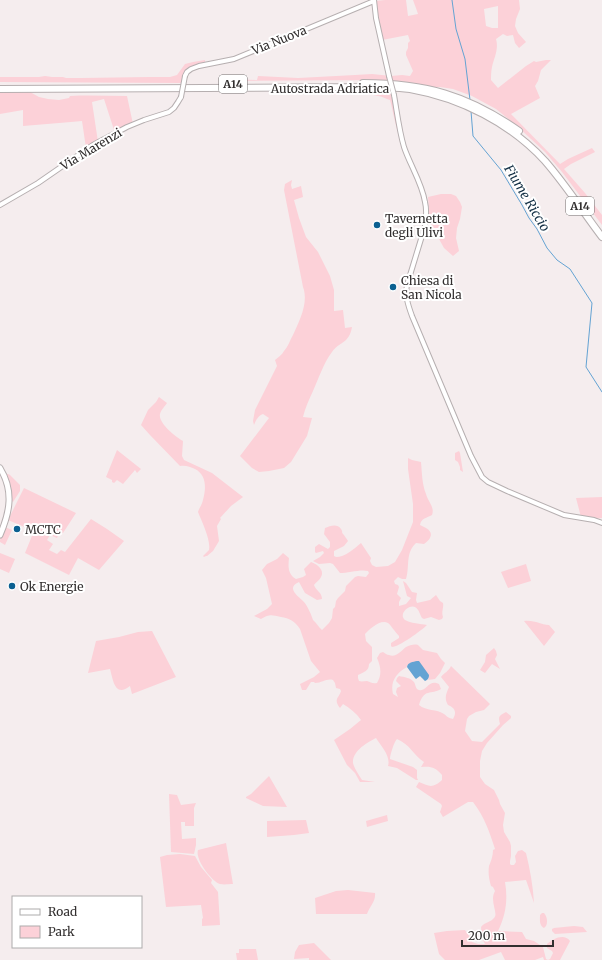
<svg xmlns="http://www.w3.org/2000/svg" width="602" height="960" font-family="Merriweather,serif">
	<style>
		.green { fill: #fcd1d8; fill-rule: evenodd }
		.water { fill: #64a3d3 }
		.lines { fill: none; stroke-linecap: round; stroke-linejoin: round }
		.stream { stroke: #64a3d3; stroke-width: 1 }
		.minor-casing { stroke: #b6afb0; stroke-width: 6 }
		.major-casing { stroke: #b6afb0; stroke-width: 7 }
		.highway-casing { stroke: #b6afb0; stroke-width: 8 }
		.minor { stroke: #fff; stroke-width: 4 }
		.major { stroke: #fff; stroke-width: 5 }
		.highway { stroke: #fff; stroke-width: 6 }
		.minor-bridge-casing { stroke: #b6afb0; stroke-width: 6; stroke-linecap: butt }
		.minor-bridge { stroke: #fff; stroke-width: 4 }
		.poi-dot { fill: #0b6091; stroke: #fff; stroke-width: 1.5 }
		.labels { text-anchor: middle; dominant-baseline: central; stroke-width: 4; stroke-linejoin: round; paint-order: stroke }
		.shield { fill: #fff; stroke: #706d6d; stroke-width: 1 }
		.shield-label { font-size: 11px; font-weight: bold; fill: #322f2f }
		.street-label { font-size: 12px; fill: #322f2f; stroke: #fff }
		.poi-label { font-size: 12px; fill: #322f2f; stroke: #fff; text-anchor: start }
		.water-label { font-size: 13px; font-style: italic; fill: #143045; stroke: #fff }
	</style>
	<rect width="100%" height="100%" fill="#f5edee"/>
	<!-- green -->
	<path class="green" d="M385,0H406L408,16L418,14L417,11L413,0H519L520,9L516,19L515,26L518,33L526,42L519,48L515,43L513,35L507,36L503,34L496,39C499,49 494,58 492,67C491,72 491,76 491,80L498,88L526,66L534,61L536,62L546,60H551L541,70L538,81L535,86L540,98L511,114L560,164L568,159L592,148L595,152L571,164L564,169L585,193L602,215V225L562,172L545,152L517,126L496,109L472,96L453,89L440,87H433L417,85L407,82L379,80L227,81V79L257,80L258,76L298,78L355,75L372,74L391,76L402,75L410,76L413,71L406,55V52L408,48V43L410,41L408,35L382,40L377,17L375,1ZM498,6V28H492L486,26L484,9Z
		M205,60V63C190,68 186,66 181,83L0,82V77H39L45,76L52,77H63L66,78H81L149,77H170L177,75L185,64L193,62Z
		M0,92H30L39,97L48,99L59,100L69,98L70,96C89,95 108,96 127,96L133,124L115,133L104,99L92,102L98,142L86,148L82,121L71,122L23,126V110L0,114Z
		M328,93H391L401,139C396,131 393,110 390,100C386,99 382,96 378,96C363,93 347,95 331,95Z
		M292,180L291,185L292,189L301,186L303,197L294,200L299,218L306,237L318,252L330,276L334,290V311L343,310L345,328L352,327C349,344 340,341 332,352C323,364 319,378 313,391C309,400 305,408 303,417L312,418L307,436L291,462L284,468L269,471L259,472L252,468L240,456L269,418L263,414C258,416 256,420 254,425L253,421L255,410L277,366L275,360C278,357 282,355 284,351C288,347 290,340 293,335C299,321 309,303 303,287L284,190L285,184Z
		M441,194H451L456,196L460,202L462,207L460,219L457,228L456,238L459,251L453,256L444,248L429,221V211L428,197Z
		M159,397L167,403C165,406 161,410 160,414C158,423 176,437 183,441L182,456L184,460L212,473L243,497L231,506L220,518L221,519L217,526L219,541L213,551L207,556H206L204,557L203,556L209,550C211,540 202,522 198,512C199,508 202,505 203,500C206,489 207,475 195,469C190,467 186,465 180,466L150,435L141,425L148,410L156,402Z
		M117,450L141,469L137,473L135,470L123,484L117,480L114,483L112,482V480L106,477Z
		M459,451L460,453L463,472L460,470V467L458,462L455,460V453Z
		M408,458L412,460L421,462C422,473 422,484 426,494C428,502 435,507 432,515C427,518 421,518 420,525C422,526 424,527 426,528C435,533 430,540 424,544L416,543C405,553 410,567 406,579H402L398,577L394,581L395,584L398,585L399,587L397,594L401,598L399,602V606L406,604L411,598L407,596L403,581L406,583L412,592L417,593L416,600L417,603L430,600L436,595L440,601L443,603C444,608 441,612 443,617L442,619L439,620L431,617L424,619L422,618C420,615 419,609 415,607C409,604 398,614 405,620C410,623 421,624 427,625C422,630 399,647 392,647L391,646V643L399,638V636C396,633 389,623 388,623C380,619 370,629 365,634L366,641L372,647V661L369,664C369,671 364,672 358,675V678L359,681C362,682 364,681 367,681C371,682 372,684 377,683C382,675 381,667 377,658L380,653L383,652C385,653 387,655 389,655C396,658 401,651 406,647C410,645 414,644 418,645L423,650L437,653L441,659L445,663L440,673L435,679L428,680L429,678L407,665V667C396,673 390,682 393,694L398,697L396,692L397,688L401,686L396,681L397,678L399,676C404,677 411,678 414,682C416,685 415,689 419,690C427,692 428,679 439,684L441,689C431,695 424,688 419,705C426,711 437,709 444,714C448,717 448,718 453,719C457,712 455,708 448,705C444,698 446,694 449,687L441,677C444,673 449,671 451,666L490,704L484,710L476,712L469,716L467,719L465,731L472,741L482,742L500,724C498,716 499,716 506,712L511,716V718L503,725L487,743L482,751L480,761V777L485,784L494,790L499,800L500,804L505,813L503,825L504,832L510,842L511,846V856L510,861V864L511,865H514L516,862L515,856L518,851L522,850L526,853C530,869 533,886 534,903L526,880L505,882C508,899 506,915 498,931L522,932L526,939L534,941L543,947L546,959L548,960L550,959L553,953L552,951L547,948V944C553,939 564,933 570,941L560,960H544L543,957L535,960H505L501,952L479,960H445L439,954L434,933L447,931L465,930L470,937L472,942L478,944H485L482,938L481,927C485,922 491,922 494,918C499,914 489,901 495,891L493,887L491,886C489,879 488,873 489,866C491,861 493,856 493,850L495,849C490,833 484,816 473,802H468L443,817L440,812L442,806L441,804L416,787L419,782C430,787 433,788 442,780V775C435,767 431,766 421,767L424,762C413,755 411,745 397,739C394,742 390,755 390,759L413,767L417,770V778L418,780H416L397,768L388,766C391,756 381,746 376,738C368,742 352,751 353,763C354,768 359,775 362,780L375,782H360L355,773L347,765L334,740L350,729L361,720C356,713 350,708 343,704L340,708C333,699 339,698 341,691L340,689L336,688L335,683L333,680C327,678 322,683 315,683L314,682H311L306,690H302L300,684L314,677L320,672L311,661L300,629C295,621 289,618 281,617C271,615 270,614 261,619L254,616L267,609L272,604L266,578L262,570L267,564L277,559L283,553L289,558C288,567 288,574 296,579L303,577L306,575L304,569L311,562C317,564 325,570 321,577C320,580 316,582 314,585C316,591 322,592 322,599L317,600L305,593L299,582C285,588 299,597 304,602C307,605 312,616 313,620C317,623 318,627 322,630L329,623L332,618L333,609L335,607L336,601L338,598L345,591L346,586L355,577L358,576L366,577L369,573L368,571C361,569 348,573 340,573L333,564L330,563L319,564L313,561L320,557L324,553L323,551L316,553L315,552V547L319,544L328,549L330,547V542L324,534L325,528C330,526 337,523 341,529C344,534 340,531 344,535C345,537 347,539 348,541L344,546L334,551V556L336,557C345,557 354,549 361,543L371,558L370,561L372,565L376,567L388,566L395,562L402,550L413,522V504L408,469Z
		M6,474H8L10,475L20,485V491L13,502L12,501L11,489Z
		M24,488L76,513L63,533H59L57,538L50,535L47,540L53,544L49,550L57,554L61,550L65,552L91,519L107,529L124,541L99,570L78,558L69,575L25,553L34,531L8,520Z
		M602,497V518L594,519L581,517L576,498Z
		M5,527L12,530L5,545L0,542V540Z
		M0,553L15,559L9,573L0,569Z
		M526,564L531,581L508,588L501,572Z
		M524,621C536,620 540,625 549,625L555,632L544,646Z
		M152,631L176,677L132,694L130,686C115,698 113,680 110,669L88,673L96,641L119,637L138,632Z
		M494,648L496,651L497,655L495,659L500,669L492,664L485,673L480,670L485,662L486,655Z
		M269,776L287,807L263,806L246,798V797L251,794Z
		M169,794L177,795L181,805L196,803L194,808V826H185V822H181L182,839L196,838V845L194,854L171,852Z
		M387,815L388,821L367,827L366,821Z
		M306,820L309,833L294,835L267,837V821Z
		M226,843L233,884C229,884 224,885 220,884C213,882 201,866 199,859C198,856 197,853 198,850Z
		M180,854L195,856L201,867L212,880L211,883L218,892L220,925L202,926V919L203,918L201,905L166,907L160,857L167,855Z
		M348,890L375,893C376,901 370,906 367,914H316L315,898L336,891Z
		M542,913H544C547,916 548,922 546,926L544,928C539,925 540,920 540,915Z
		M574,926L583,927L587,932L555,934L552,931V929L554,928Z
		M314,943L331,960H309V958L294,959L295,952L299,945Z
		M239,949H256L258,960H237L236,953H239Z"/>
	<!-- water -->
	<path class="water" d="M417,661H419L429,675C429,678 428,680 425,681L420,676L416,679L415,678L407,667C408,662 413,662 417,661Z"/>
	<g class="lines">
		<!-- stream -->
		<path class="stream" d="M452,0L456,29L465,59L470,100
			M471,111L473,136L501,170L522,205L529,218L537,229L547,248L557,260L570,269L592,303L586,367L602,392"/>
		<defs>
			<path id="minor" d="M374,0L376,18L389,76
				M185,76L187,72L191,69L199,66L234,59L297,33L374,1
				M394,95C397,112 399,130 404,147C410,165 422,183 425,202C427,210 426,219 425,226L407,285C405,296 408,305 412,316L471,456L482,477L488,482L507,491L564,515L594,520L602,523
				M0,205L38,183L93,145L127,127L144,120L169,112L174,108L178,102L181,97"/>
			<path id="major" d="M0,468C14,491 10,512 0,535"/>
			<path id="highway" d="M363,83C425,83 468,95 519,131
				M0,89L376,87C387,87 399,88 410,89C461,98 510,123 545,161C566,185 583,212 602,237"/>
		</defs>
		<!-- minor casing -->
		<use href="#minor" class="minor-casing"/>
		<!-- major casing -->
		<use href="#major" class="major-casing"/>
		<!-- highway casing -->
		<use href="#highway" class="highway-casing"/>
		<!-- minor -->
		<use href="#minor" class="minor"/>
		<!-- major -->
		<use href="#major" class="major"/>
		<!-- highway -->
		<use href="#highway" class="highway"/>
		<defs>
			<path id="minor-bridge" d="M389,76L394,95
				M181,97L185,76"/>
		</defs>
		<!-- minor-bridge casing -->
		<use href="#minor-bridge" class="minor-bridge-casing"/>
		<!-- minor-bridge -->
		<use href="#minor-bridge" class="minor-bridge"/>
	</g>
	<!-- markers -->
	<g class="poi-dot">
		<circle cx="377" cy="225" r="4"/>
		<circle cx="393" cy="287" r="4"/>
		<circle cx="17" cy="529" r="4"/>
		<circle cx="12" cy="586" r="4"/>
	</g>
	<g class="labels">
		<!-- shield labels -->
		<g class="shield">
			<rect x="219" y="75" width="28" height="18" rx="3"/>
			<rect x="566" y="197" width="28" height="18" rx="3"/>
		</g>
		<g class="shield-label">
			<text x="233" y="84">A14</text>
			<text x="580" y="206">A14</text>
		</g>
		<!-- street labels -->
		<g class="street-label">
			<text transform="translate(279 40) rotate(-22)">Via Nuova</text>
			<text x="330" y="88">Autostrada Adriatica</text>
			<text transform="translate(91 149) rotate(-31)">Via Marenzi</text>
		</g>
		<!-- poi labels -->
		<g class="poi-label">
			<text x="385" y="218">Tavernetta<tspan x="385" dy="14">degli Ulivi</tspan></text>
			<text x="401" y="280">Chiesa di<tspan x="401" dy="14">San Nicola</tspan></text>
			<text x="25" y="529">MCTC</text>
			<text x="20" y="586">Ok Energie</text>
		</g>
		<!-- water labels -->
		<g class="water-label">
			<text transform="translate(527 198) rotate(59)">Fiume Riccio</text>
		</g>
	</g>
	<!-- legend -->
	<rect x="12" y="896" width="130" height="52" fill="#ffffff" stroke="#adacac"/>
	<rect x="20" y="909" width="20" height="6" fill="#ffffff" stroke="#adacac"/>
	<text x="48" y="916" font-size="12" fill="#322f2f">Road</text>
	<rect x="20" y="926" width="20" height="12" fill="#fcd1d8" stroke="#adacac"/>
	<text x="48" y="936" font-size="12" fill="#322f2f">Park</text>
	<!-- scale -->
	<path d="M462 940v6h91v-6" fill="none" stroke="#322f2f" stroke-width="2"/>
	<text x="468" y="940" font-size="12" fill="#322f2f" stroke="#ffffff" stroke-width="3" paint-order="stroke">200 m</text>
</svg>
